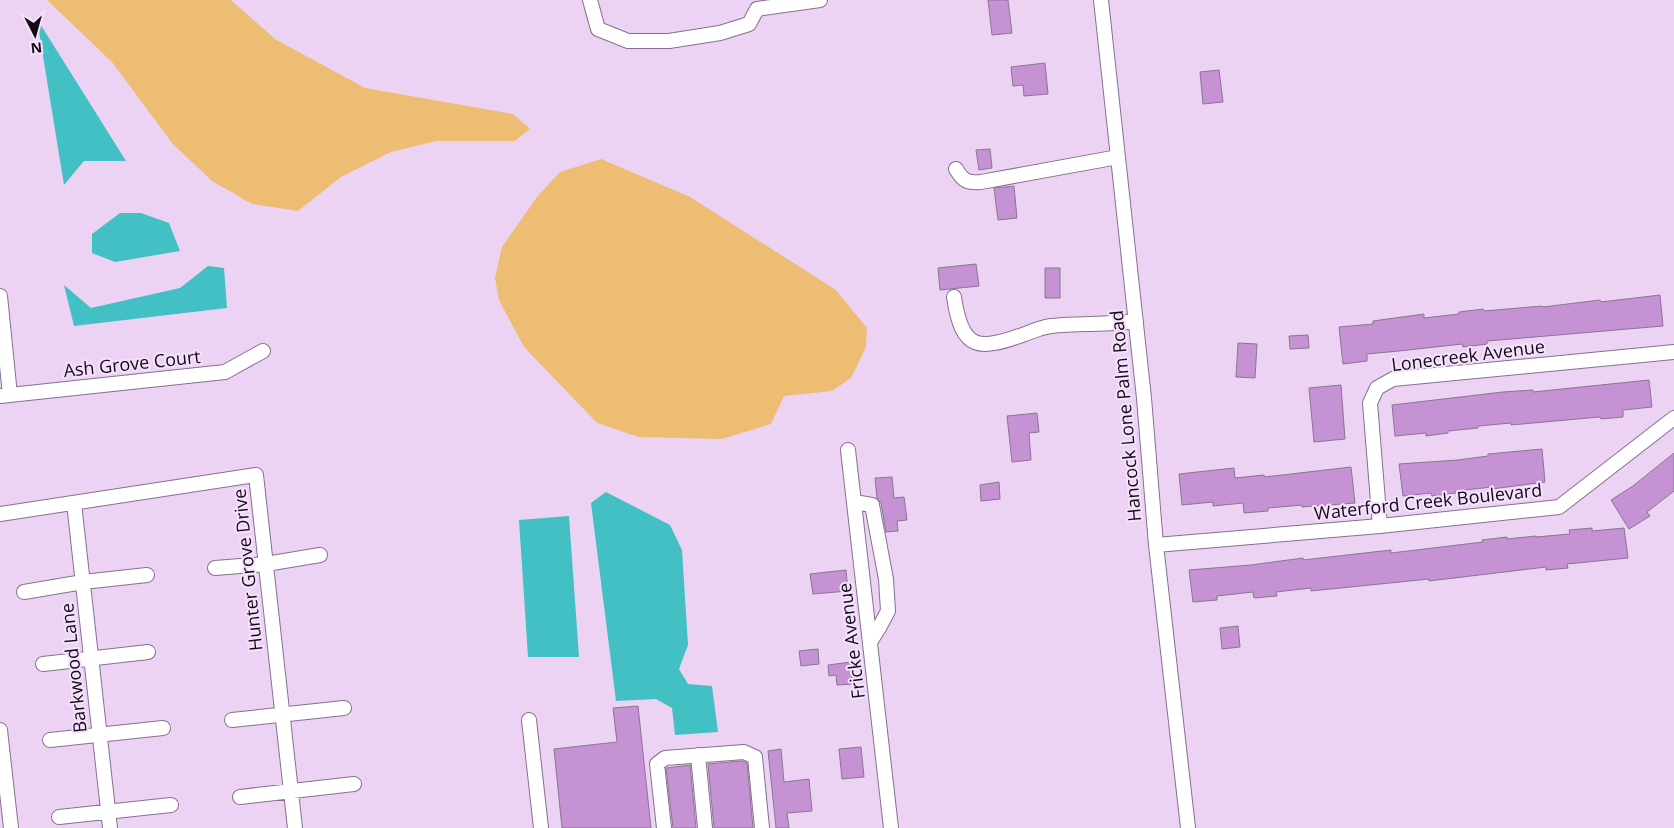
<svg xmlns="http://www.w3.org/2000/svg" width="1674" height="828" font-family="'Open Sans',sans-serif">
	<style>
		.green { fill: #ecbd73 }
		.water { fill: #42c0c4 }
		.building { fill: #c592d4; stroke: #8b7592 }
		.lines { fill: none; stroke-linecap: round; stroke-linejoin: round }
		.minor-casing { stroke: #87708d; stroke-width: 16 }
		.minor { stroke: #fff; stroke-width: 14 }
		.labels { text-anchor: middle; dominant-baseline: central; stroke-width: 4; stroke-linejoin: round; paint-order: stroke }
		.street-label { font-size: 18px; fill: #120a15; stroke: #f6e2fc }
	</style>
	<rect width="100%" height="100%" fill="#ecd3f4"/>
	<!-- green -->
	<path class="green" d="M47,0H231L275,39L365,88L513,114L530,129L515,141H436L391,152L341,177L298,211L252,204L212,181L172,143L112,62Z
		M601,159L690,197L836,290L867,328L866,347L851,378L832,391L784,396L771,424L722,439L638,437L597,423L524,347L499,300L495,278L502,247L537,197L560,172Z"/>
	<!-- water -->
	<path class="water" d="M37,19L126,161H84L64,185Z
		M120,213H141L169,223L180,251L115,262L92,253V234Z
		M208,266L224,268L227,308L74,326L64,285L91,308L180,288Z
		M606,492L670,525L682,550L688,645L679,669L688,684L712,686L718,732L675,735L672,708L656,699L616,701L591,503Z
		M569,516L579,657H528L519,520Z"/>
	<!-- building -->
	<path class="building" d="M988,0H1008L1012,33L992,35Z
		M1045,63L1048,94L1024,96L1023,85L1013,86L1011,67Z
		M1219,70L1223,102L1203,104L1200,72Z
		M990,149L992,168L979,170L976,150Z
		M1014,186L1017,218L998,220L994,188Z
		M976,264L979,286L940,290L938,268Z
		M1045,268H1060V298H1045Z
		M1660,295L1663,326L1511,339L1487,341V344L1463,347L1462,344L1399,351L1367,354V361L1343,364L1339,327L1373,324V321L1424,314V318L1459,314V312L1483,309L1484,311L1542,306L1543,307L1600,300L1601,302Z
		M1308,335L1309,348L1290,349L1289,336Z
		M1238,343L1257,344L1255,378L1236,377Z
		M1649,380L1652,407L1623,410V417L1601,419L1600,417L1511,425V423L1478,426V428L1448,431V433L1426,436V433L1395,436L1392,405L1503,392L1533,390V392Z
		M1341,385L1345,439L1314,442L1309,388Z
		M1037,413L1039,432L1029,433L1031,460L1012,462L1007,416Z
		M1542,449L1545,482L1492,489V487L1456,491V493L1432,496L1431,493L1403,496L1399,464L1458,460L1488,456V454Z
		M1674,453V491L1647,512L1650,516L1629,529L1611,500L1633,486Z
		M1351,467L1355,503L1302,507V505L1268,508V511L1244,513L1243,503L1213,506V502L1182,505L1179,474L1234,468L1235,478L1264,475L1265,477Z
		M892,477L894,498L904,497L907,520L897,521L898,531L886,532L881,503L877,498L875,478Z
		M999,482L1000,499L981,501L980,485Z
		M1592,528V531L1624,528L1628,558L1567,564L1568,568L1546,570V567L1429,581V579L1311,591V588L1276,592L1277,596L1254,598L1253,592L1217,596V600L1193,602L1189,570L1251,565L1303,558V560L1391,550V553L1483,542L1482,540L1507,537V539L1536,536V537L1570,534L1569,530Z
		M846,570L848,591L813,594L810,574Z
		M1238,626L1240,647L1222,649L1220,628Z
		M818,649L819,664L801,666L799,651Z
		M851,662L853,684L837,685L836,675L829,676L828,665Z
		M638,706L651,828H562L554,749L617,742L613,708Z
		M861,747L864,777L842,779L839,749Z
		M781,749L784,782L809,779L812,811L787,813L789,828H776L768,751Z
		M742,761L747,763L753,828H714L708,764Z
		M690,765L696,828H673L666,768Z"/>
	<g class="lines">
		<defs>
			<path id="minor" d="M590,0L598,29L628,41H669L720,33L749,24L757,9L820,0
				M1101,0L1144,398L1156,545L1188,828
				M956,169C963,181 967,183 981,182L1118,157
				M0,296L10,395
				M954,297C962,351 978,351 1025,334C1033,331 1042,327 1051,326C1079,323 1107,325 1136,321
				M0,396L225,372L263,351
				M848,450L891,828
				M854,502L872,505L886,579L888,611L879,628L870,642
				M74,503L110,828
				M0,514L256,475L295,828
				M1380,526L1370,403L1377,388L1393,379L1674,352
				M1156,545L1380,526L1559,507L1674,418
				M215,568L266,564L320,555
				M24,592L83,582L147,575
				M43,664L148,652
				M232,720L344,708
				M529,720L541,828
				M0,730L11,828
				M50,740L163,728
				M698,755L705,828
				M240,797L354,784
				M59,817L171,805
				M664,828L657,764L665,758L744,752L755,757L762,828"/>
		</defs>
		<!-- minor casing -->
		<use href="#minor" class="minor-casing"/>
		<!-- minor -->
		<use href="#minor" class="minor"/>
	</g>
	<g class="labels">
		<!-- street labels -->
		<g class="street-label">
			<text transform="translate(1468 355) rotate(-7)">Lonecreek Avenue</text>
			<text transform="translate(132 363) rotate(-6)">Ash Grove Court</text>
			<text transform="translate(1125 416) rotate(-95)">Hancock Lone Palm Road</text>
			<text transform="translate(1428 501) rotate(-6)">Waterford Creek Boulevard</text>
			<text transform="translate(247 570) rotate(-96)">Hunter Grove Drive</text>
			<text transform="translate(851 641) rotate(-97)">Fricke Avenue</text>
			<text transform="translate(73 668) rotate(-96)">Barkwood Lane</text>
		</g>
	</g>
	<!-- north arrow -->
	<g transform="translate(35 35) rotate(174)" stroke="#f6e2fc" stroke-width="4" paint-order="stroke">
	<path d="M0-4L9 19L0 12L-9 19Z" fill="#120a15"/>
	<text y="-8" font-size="14" font-weight="bold" text-anchor="middle" fill="#120a15">N</text>
	</g>
</svg>
